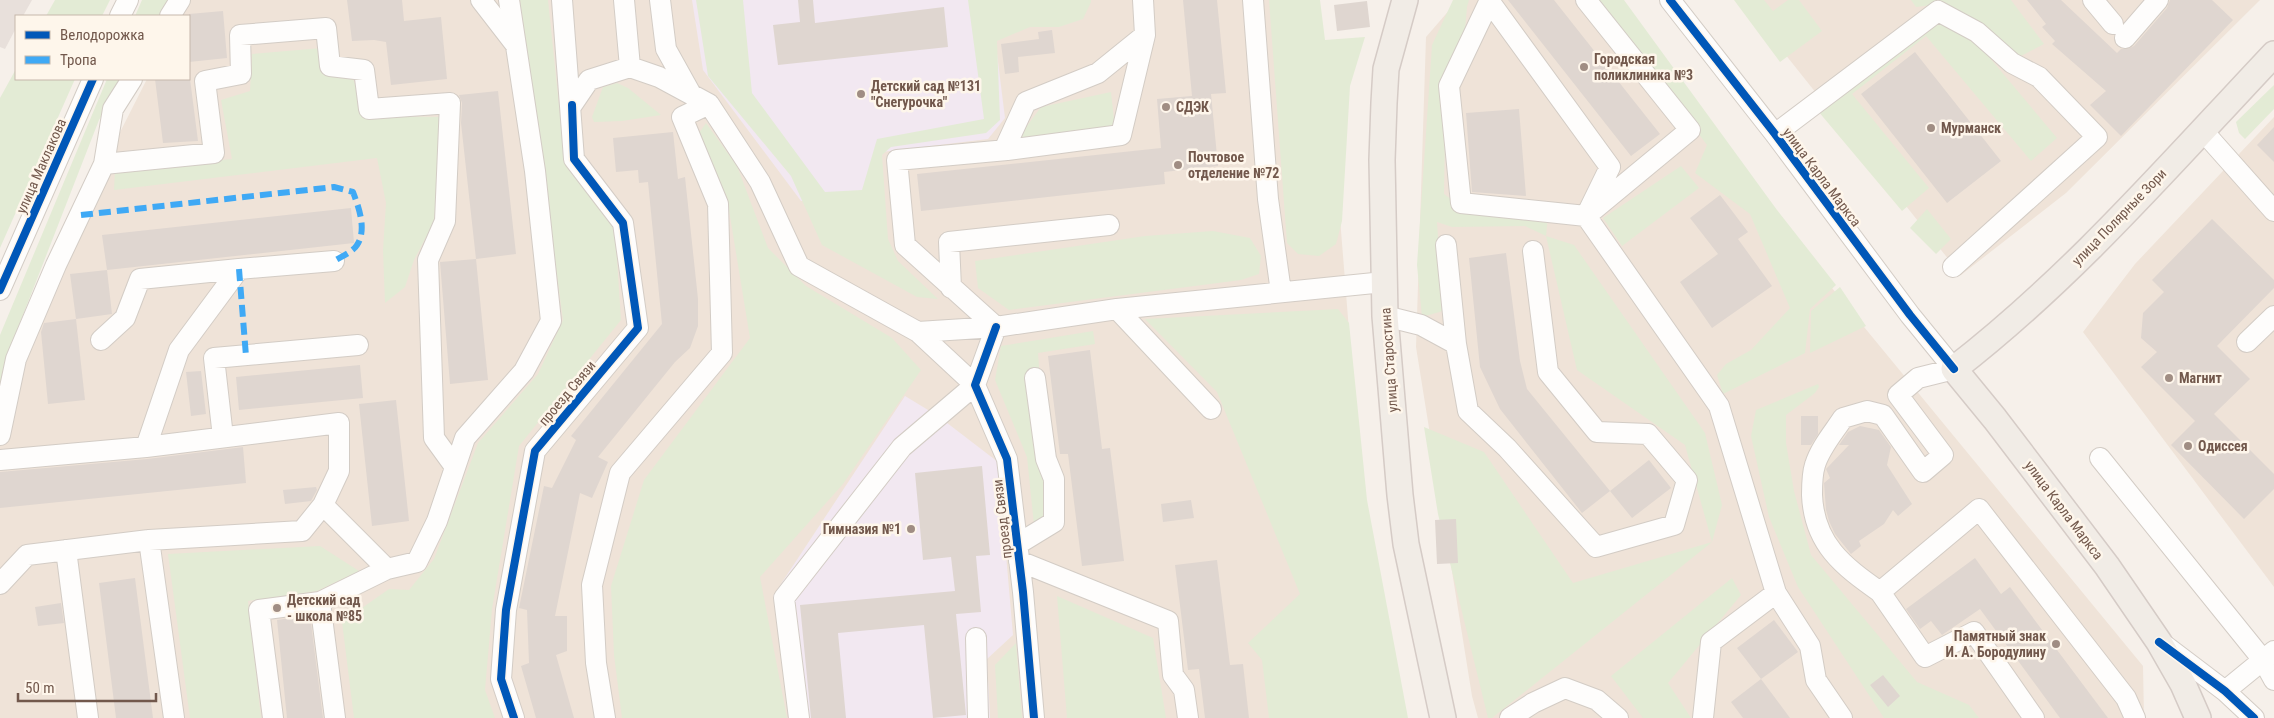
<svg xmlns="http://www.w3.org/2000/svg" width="2274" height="718" font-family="'Roboto Condensed',sans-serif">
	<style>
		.residential { fill: #efe3d8 }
		.industrial { fill: #e8e0db }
		.education { fill: #f2e8f1 }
		.green { fill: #e3ebd5 }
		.building { fill: #dfd6d0 }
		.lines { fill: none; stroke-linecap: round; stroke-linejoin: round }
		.minor-casing { stroke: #d3ccc5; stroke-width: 22 }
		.major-casing { stroke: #d5cbc6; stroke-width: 28 }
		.minor { stroke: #fefdfc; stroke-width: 20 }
		.major { stroke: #f1ece6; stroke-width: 25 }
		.quiet { stroke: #3fa9f5; stroke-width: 6; stroke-dasharray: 12 6; stroke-linecap: butt }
		.cycleway-casing { stroke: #fef6eb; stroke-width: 11 }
		.cycleway { stroke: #0057b8; stroke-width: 8 }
		.poi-dot { fill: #a08d83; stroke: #fef6eb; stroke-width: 2 }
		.labels { text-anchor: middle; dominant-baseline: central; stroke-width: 5; stroke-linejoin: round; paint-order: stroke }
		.poi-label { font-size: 14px; font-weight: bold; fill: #72584c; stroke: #fef6eb; text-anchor: start }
		.street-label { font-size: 14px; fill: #72584c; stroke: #fef6eb }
	</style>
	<rect width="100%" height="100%" fill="#f6f0ea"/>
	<!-- residential -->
	<path class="residential" d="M186,0H1313L1334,143L1356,418L1384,718H0V369L147,79H189V16H178Z
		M1458,0H1595L2143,666L2144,718H1478L1472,696L1416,347L1426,37Z
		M1742,0H2260L2066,193L1961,275Z
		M2274,117V587L2083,332L2135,264Z"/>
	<!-- industrial -->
	<path class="industrial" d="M0,0H32L23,16H16V28L5,49L0,47Z"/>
	<!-- education -->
	<path class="education" d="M692,0H987L995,38L1005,118L988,139L874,153L879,195L801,201L703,70Z
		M905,396L938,416L998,462L1013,635L987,659L990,718H792L773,596Z"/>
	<!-- green -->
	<path class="green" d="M55,0H110L102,16H46Z
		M142,0H173L163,16H135Z
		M520,0H548L565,163L615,229L621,320L519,446L492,609L485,690L495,718H354L342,622L389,589L409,590L434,559L478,443L538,374L563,320Z
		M696,0H743L752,93L825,192L862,190L877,139L984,119L968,0H1091V2L1083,19L1059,27H1030L997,41L1000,120L986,133L891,147L882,155L888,239L898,261L938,299L917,297L822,245L791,176L708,76Z
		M1269,0H1320L1325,40L1365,37L1350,86L1342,221L1336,244L1319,256L1298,254L1287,243Z
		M1453,0H1469L1467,7L1465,30L1446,78L1444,194L1472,215L1548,216L1546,236L1574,245L1705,433L1722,505L1712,542L1492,718H1488L1438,514L1424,427L1484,452L1573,583L1712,542L1685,445L1577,370L1546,236L1525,226L1452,227L1437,222L1443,311L1422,317L1417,265L1432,45Z
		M1598,0H1624L1777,210L1836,285L1810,309L1805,353L1723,394L1717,375L1726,364L1751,350L1790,308L1750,214L1695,173L1707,145Z
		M1734,0H1764L1773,11L1788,0H1799L1822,31L1780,62Z
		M1911,0H2011L2044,44L2017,58L1940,4L1916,7Z
		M1938,20L1974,39L2057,138L2031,161L1926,36L1852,94L1929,188L1902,211L1818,111Z
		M322,48L353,79L367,116L445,117L434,222L414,260L405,287L385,303L383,250L386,203L377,158L114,190L115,170L232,159L221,100L250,91L252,54Z
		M16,69V79H75L0,248V98Z
		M107,79H124L99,120L9,351L0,386V335Z
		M617,83L628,88L661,115L622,121L594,122L592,117L603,87Z
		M2274,85V109L2245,139L2239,133L2236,122Z
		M1111,92L1115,129L1016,141L1041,107Z
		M706,123L737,166L768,248L806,286L892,338L921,370L843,484L760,577L787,718H622L614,655L611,586L644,480L750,338L727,198L699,133Z
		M1681,166L1699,188L1622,246L1603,218Z
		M1927,209L1951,239L1936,254L1910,228Z
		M1213,231L1250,238L1261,256L1259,274L1241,280L1009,310L978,288L975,261L1145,236Z
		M1840,287L1866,326L1810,353L1811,311Z
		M1338,309L1349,323L1367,500L1408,718H1269L1262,660L1248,643L1300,594L1217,392L1145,319Z
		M1093,331L1095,344L1038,353L1048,485L1047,516L1034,525L1027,457L995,380L1001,346Z
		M1818,384L1819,387L1815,393L1786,415V443L1794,491L1811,555L1917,682L1969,705L1979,718H1884L1798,587L1769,517L1751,436L1756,410Z
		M320,546L359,571L317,591L248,601L261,718H190L168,554Z
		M1732,578L1741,595L1668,683L1691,718H1643L1611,676Z
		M1057,596L1153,638L1166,718H1067Z
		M1016,643L1022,718H998L995,665Z"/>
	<!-- building -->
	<path class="building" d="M347,0H402L404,21L441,17L447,79L391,85L386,42L374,40L352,41Z
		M798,0H813L815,23L944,7L948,47L778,65L773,25L800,22Z
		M1183,0H1217L1226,93L1211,94L1218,166L1164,172L1165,184L921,211L917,174L1161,148L1157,99L1192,96Z
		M1508,0H1554L1660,134L1631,156Z
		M2027,0H2061L2117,53L2121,49H2128L2134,46L2167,8L2170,0H2212L2233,20L2121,136L2090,105L2106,91L2052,44L2055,41L2042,27L2046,24Z
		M1367,1L1370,27L1337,31L1334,5Z
		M223,11L227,58L189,62V14Z
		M1052,30L1055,53L1018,57L1019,72L1005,74L1001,44L1039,39L1038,32Z
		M1915,52L2001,161L1947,203L1861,94Z
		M155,79H190L198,141L163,143Z
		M498,91L516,254L476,259L461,123L462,103L459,95Z
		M1519,109L1526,196L1472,192L1466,113Z
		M2274,127V162L2257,145Z
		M673,132L678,179L685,177L698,299V326L690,348L675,362L598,457L608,462L592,498L580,493L555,616H567V651L556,655L574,718H536L521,666L529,663L527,610L519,608L544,486L552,488L576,440L571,436L662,324L648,182L639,183L638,170L616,172L613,138Z
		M1720,195L1748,232L1738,239L1772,286L1712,328L1680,282L1718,254L1690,218Z
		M351,208L354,243L107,270L102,235Z
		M2212,219L2274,280V288L2217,346L2250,379L2214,414L2274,474V489L2244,519L2171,445L2195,421L2141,367L2157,352L2141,338L2143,313L2164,292L2152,280Z
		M1506,253L1520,361L1527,389L1610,491L1582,513L1500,409L1480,367L1469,258Z
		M476,259L488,380L450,384L440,262Z
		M107,270L112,314L76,319L70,274Z
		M76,319L85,400L48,404L41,332L44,323Z
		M1090,350L1102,449L1110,448L1124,561L1082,566L1068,454H1060L1048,356Z
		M360,365L363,398L239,410L236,377Z
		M201,371L206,414L191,416L186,372Z
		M396,400L409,521L372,526L359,404Z
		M1801,416H1818V434L1811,445H1801Z
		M1860,426L1879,430L1891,447L1887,465L1912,504L1898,516L1893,510L1884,524L1859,541L1861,546L1851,554L1835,534L1829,521L1826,510L1824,483L1830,478L1826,469L1849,445H1839L1848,432Z
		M243,447L246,483L0,508V472L147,459Z
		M1649,460L1671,488L1632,518L1610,491Z
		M982,466L990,555L976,556L981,612L956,614L966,715L933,718L924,625L838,633L846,718H811L800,605L955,591L951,557L923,560L915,473Z
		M316,487L317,490L311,501L285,504L283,490Z
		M1191,500L1194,518L1163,522L1161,504Z
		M1456,519L1458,563L1437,564L1435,520Z
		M1975,558L2001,594L2010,587L2108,718H2060L1980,609L1942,635L1931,621L1920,629L1906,609Z
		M1217,560L1230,665L1243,664L1249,718H1205L1199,669L1188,670L1175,565Z
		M135,578L153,718H116L99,583Z
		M61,603L64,623L38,626L35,607Z
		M310,615L323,718H287L277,620Z
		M1774,620L1798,652L1761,679L1737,648Z
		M1883,675L1900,696L1888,707L1870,685Z
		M1761,679L1790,718H1743L1731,702Z"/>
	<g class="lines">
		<defs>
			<path id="minor" d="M481,0L515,44
				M624,0L630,67
				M660,0L666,49L691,94
				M1253,0L1268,199L1281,292
				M1490,0L1449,86L1461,203L1586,216L1719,406L1776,593L1810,646L1816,680L1842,718
				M1670,0L1775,134L1910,315L1954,369L1918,378L1898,395L1943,455L1923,472L1883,415L1867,411L1843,418C1834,432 1820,448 1815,465C1812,474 1812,485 1812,495C1814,544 1843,566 1880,592L1979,509L2126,698L2135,718
				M2093,0L2113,24
				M1490,2L1610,167L1586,216L1690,130L1586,0
				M120,16L128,0
				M170,16L180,0
				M2125,38L2158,0
				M572,105L589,80L630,67L659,77L709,104L760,182L799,266L918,332L996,327L1117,309
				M2202,130L2274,211
				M1775,134L1938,11L1977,32L2012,63L2039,77L2097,137L1953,267
				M1004,150L1026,102L1098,73L1145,35
				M104,164L214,153L205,81L241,74L240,35L326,28L330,66L364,70L369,109L450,103L445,221L428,260L434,438L455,467
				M1446,245L1456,344
				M951,288L949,242L1109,225
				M0,290L93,79
				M1385,316L1421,325L1456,344L1468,411L1507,448L1596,547L1674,525L1687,480L1648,434L1597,432L1548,372L1533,251
				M996,327L905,245L897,160L1007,150L1121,135L1145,35L1143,0
				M996,327L975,385L1007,459L1023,592L1034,718
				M101,340L125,318L140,279L239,269
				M2247,342L2274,316
				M1211,409L1117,309L1384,282
				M0,435L16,359L56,265L104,164L113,109L132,79
				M223,437L214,358L358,345
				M146,447L179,350L239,269L334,261
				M2100,458L2263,660L2274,680
				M0,460L146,447L339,423V471L323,505
				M149,540L174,718
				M1018,544L1054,522V479L1046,459L1035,378
				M66,550L88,718
				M1019,561L1168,621L1173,675L1184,690L1188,718
				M0,584L27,555L149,540L302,531L323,505L387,569L417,562L437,521L465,438L524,371L551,321L535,171L509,0
				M1880,592L1925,657L1974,632L2034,718
				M320,602L335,718
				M976,638L978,718
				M2163,644L2225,691L2254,718
				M2225,691L2274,651
				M273,718L259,610L320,602L387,569
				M514,718L501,679L506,610L535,451L638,328L623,223L574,159L562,0
				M605,718L596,663L592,585L620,473L722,353L718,204L682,117L709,104
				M799,718L784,598L902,447L975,385L918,332
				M1510,718L1533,703L1565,688L1597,700L1618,718
				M1703,718L1711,642L1776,593"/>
			<path id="major" d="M1405,0L1386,69L1384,103L1382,160L1385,316L1400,495L1406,544L1443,718
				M2198,718L2183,684L2159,642L2107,566L1995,419L1954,369C2073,277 2171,163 2274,54"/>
		</defs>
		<!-- minor casing -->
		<use href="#minor" class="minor-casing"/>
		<!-- major casing -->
		<use href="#major" class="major-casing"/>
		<!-- minor -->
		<use href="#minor" class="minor"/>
		<!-- major -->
		<use href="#major" class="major"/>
		<!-- quiet -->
		<path class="quiet" d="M81,215L334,187L353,192C359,208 367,230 357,245C353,252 340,257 334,261
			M239,269L246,356"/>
		<defs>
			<path id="cycleway" d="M1670,0L1775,134L1910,315L1954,369
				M0,290L93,79
				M996,327L975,385L1007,459L1023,592L1034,718
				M2159,642L2225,691L2254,718
				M514,718L501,679L506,610L535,451L638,328L623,223L574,159L572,105"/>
		</defs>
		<!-- cycleway casing -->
		<use href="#cycleway" class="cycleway-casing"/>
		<!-- cycleway -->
		<use href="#cycleway" class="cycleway"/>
	</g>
	<!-- markers -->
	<g class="poi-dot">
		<circle cx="1584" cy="67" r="5"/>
		<circle cx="861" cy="94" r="5"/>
		<circle cx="1166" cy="107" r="5"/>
		<circle cx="1931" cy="128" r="5"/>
		<circle cx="1178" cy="165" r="5"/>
		<circle cx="2169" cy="378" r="5"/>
		<circle cx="2188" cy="446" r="5"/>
		<circle cx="911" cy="529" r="5"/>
		<circle cx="277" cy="608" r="5"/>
		<circle cx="2056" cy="644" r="5"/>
	</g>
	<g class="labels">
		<!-- poi labels -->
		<g class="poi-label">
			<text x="1594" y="59">Городская<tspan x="1594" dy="16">поликлиника №3</tspan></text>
			<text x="871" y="86">Детский сад №131<tspan x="871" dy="16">"Снегурочка"</tspan></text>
			<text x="1176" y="107">СДЭК</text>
			<text x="1941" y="128">Мурманск</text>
			<text x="1188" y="157">Почтовое<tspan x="1188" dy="16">отделение №72</tspan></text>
			<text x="2179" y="378">Магнит</text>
			<text x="2198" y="446">Одиссея</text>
			<text x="901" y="529" text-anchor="end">Гимназия №1</text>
			<text x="287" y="600">Детский сад<tspan x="287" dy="16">- школа №85</tspan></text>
			<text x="2046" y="636" text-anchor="end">Памятный знак<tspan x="2046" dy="16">И. А. Бородулину</tspan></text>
		</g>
		<!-- street labels -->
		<g class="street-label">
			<text transform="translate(41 166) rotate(-66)">улица Маклакова</text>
			<text transform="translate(1822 177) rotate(53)">улица Карла Маркса</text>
			<text transform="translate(2119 217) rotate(-46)">улица Полярные Зори</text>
			<text transform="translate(1389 360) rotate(-94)">улица Старостина</text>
			<text transform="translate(567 393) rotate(-50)">проезд Связи</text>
			<text transform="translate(2064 510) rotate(53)">улица Карла Маркса</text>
			<text transform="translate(1002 519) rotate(-97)">проезд Связи</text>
		</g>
	</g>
	<!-- legend -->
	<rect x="15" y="15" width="175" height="65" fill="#fef6eb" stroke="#c6b7ab"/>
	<rect x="25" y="31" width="25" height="8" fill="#0057b8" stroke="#c6b7ab"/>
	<text x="60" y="40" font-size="15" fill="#72584c">Велодорожка</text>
	<rect x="25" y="56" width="25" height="8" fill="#3fa9f5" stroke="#c6b7ab"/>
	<text x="60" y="65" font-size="15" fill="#72584c">Тропа</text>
	<!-- scale -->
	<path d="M18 693v8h138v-8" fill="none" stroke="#72584c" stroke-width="2.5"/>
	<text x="25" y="693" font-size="15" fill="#72584c" stroke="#fef6eb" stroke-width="4" paint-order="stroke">50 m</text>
</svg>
